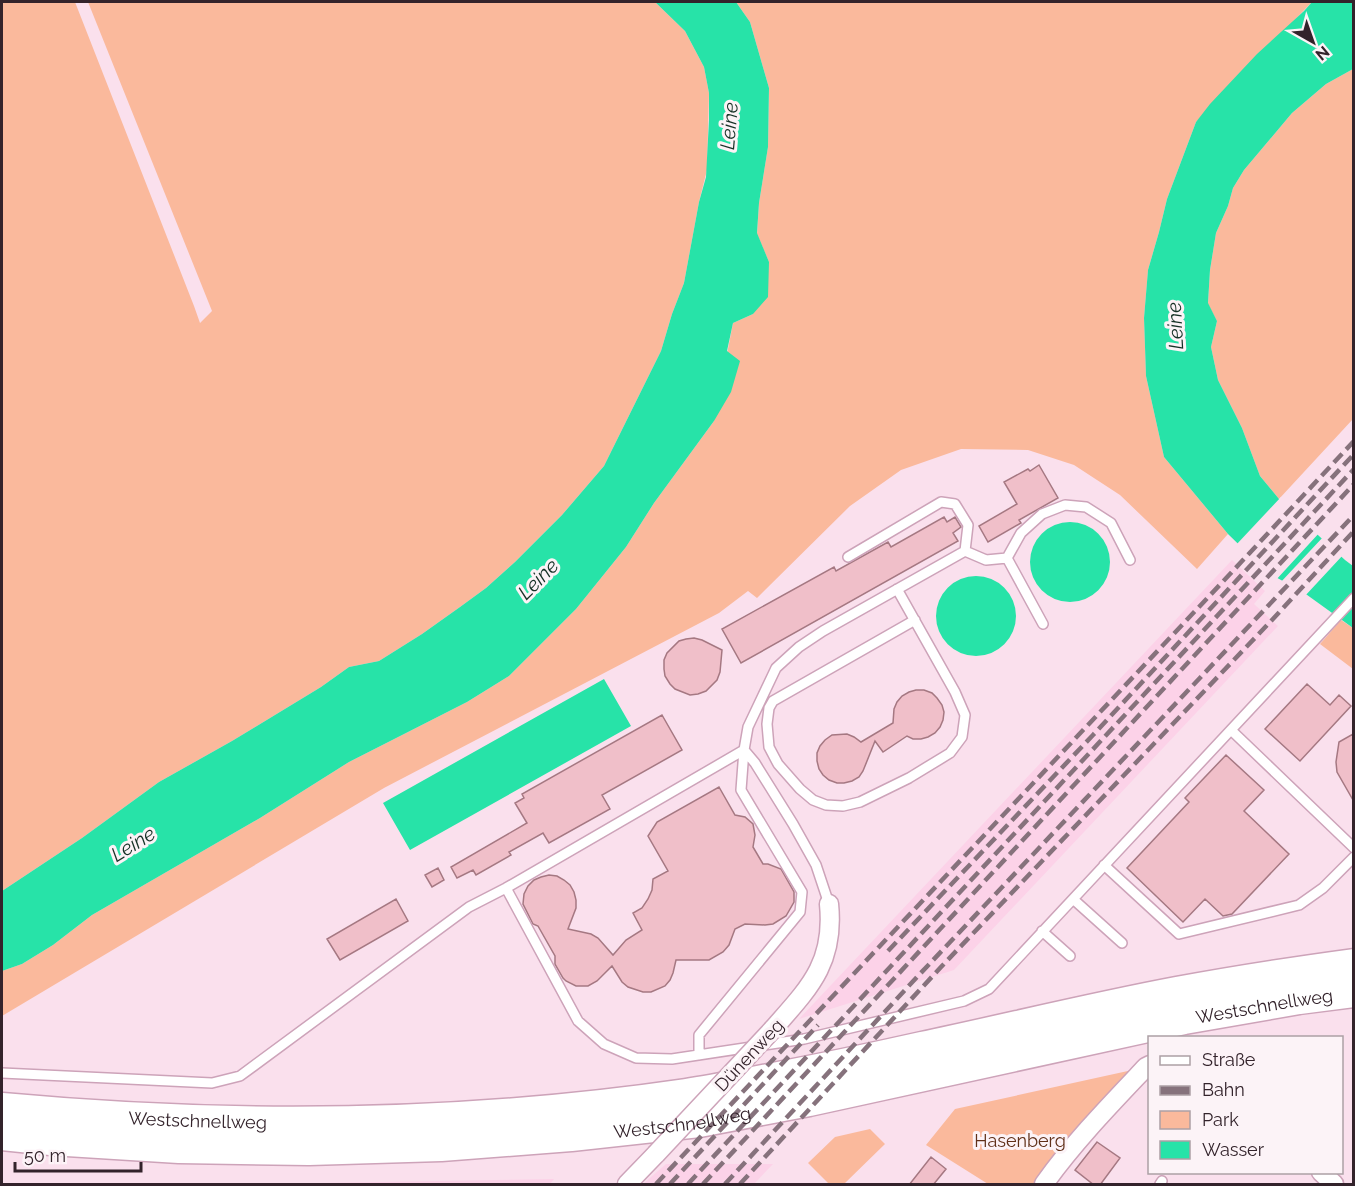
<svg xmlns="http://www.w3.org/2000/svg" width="1355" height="1186" font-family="Raleway,sans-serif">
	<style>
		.built { fill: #fcd2e8 }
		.green { fill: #fab99c }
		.water { fill: #27e3a8 }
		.pier { fill: #fae0ed }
		.building { fill: #f0bfc9; stroke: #a57882; stroke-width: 1.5 }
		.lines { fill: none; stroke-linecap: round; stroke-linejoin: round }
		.service-casing { stroke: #cda3b9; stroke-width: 12 }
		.minor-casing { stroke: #cda3b9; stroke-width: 21 }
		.trunk-casing { stroke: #cda3b9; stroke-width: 33 }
		.service { stroke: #fff; stroke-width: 9 }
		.minor { stroke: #fff; stroke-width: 18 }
		.trunk { stroke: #fff; stroke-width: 30 }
		.rail { stroke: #86727c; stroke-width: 4.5; stroke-dasharray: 12 6; stroke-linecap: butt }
		.minor-bridge-casing { stroke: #cda3b9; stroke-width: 21; stroke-linecap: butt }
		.minor-bridge { stroke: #fff; stroke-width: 18 }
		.labels { text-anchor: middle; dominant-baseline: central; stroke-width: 6; stroke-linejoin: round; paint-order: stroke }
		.street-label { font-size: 18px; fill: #33232b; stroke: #fcf3f7 }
		.park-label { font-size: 18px; fill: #603019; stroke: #fcf3f7 }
		.water-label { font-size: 20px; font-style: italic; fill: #163126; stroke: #fcf3f7 }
	</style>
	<rect width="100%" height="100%" fill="#fae0ed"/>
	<!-- built -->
	<path class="built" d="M1232,560L1265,591L1254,604L1278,626L954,970L799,1019Z
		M666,1164H773L754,1184H643Z
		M554,1179L550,1184H321V1183Z"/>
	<!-- green -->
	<path class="green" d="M2,2H75L194,306L200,323L212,311L88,2H655L685,31L704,67L709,93L707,170L699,202L684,283L672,314L661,351L604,466L562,515L515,562L486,588L460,607L422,634L379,661L349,667L321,687L232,741L159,782L82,838L2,891Z
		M736,2H1312L1196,122L1167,199L1159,232L1148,270L1144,318L1146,376L1164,457L1228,534L1197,569L1120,495L1074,465L1028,450L961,449L901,470L850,506L757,598L748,591L719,613L384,788L2,1016V971L22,964L53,945L92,915L260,818L349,762L467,702L509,676L576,609L626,547L654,503L714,421L733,323L753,314L769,262L757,234L759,203L768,147L769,88L750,22Z
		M1353,69V419L1279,499L1260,476L1242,428L1218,380L1211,347L1217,321L1208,304L1210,270L1216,233L1228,206L1233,188L1244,170L1292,113L1326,84Z
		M1341,620L1353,628V669L1320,644Z
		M1146,1067L1044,1184H988L926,1145L955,1109Z
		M870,1129L885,1144L844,1184H829L808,1163L835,1137Z"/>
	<!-- water -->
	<path class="water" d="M655,2H736L750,22L769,88L768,147L759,203L757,233L769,262L768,297L753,314L733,323L727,351L740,361L731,392L714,421L654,503L626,547L576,609L509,676L467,702L349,762L260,818L92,915L53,945L22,964L2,971V891L82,838L159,782L232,741L321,687L349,667L379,661L422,634L460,607L486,588L515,562L562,515L604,466L661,351L672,314L684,283L699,202L706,177L709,120V93L704,67L685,31Z
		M1312,2H1353V69L1326,84L1292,113L1244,170L1233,188L1228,206L1216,233L1210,270L1208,303L1217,321L1211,347L1218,380L1242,428L1260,476L1279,499L1345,560L1353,566V628L1303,592L1268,573L1228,534L1164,457L1146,376L1144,318L1148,270L1159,232L1167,199L1196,122L1210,104L1257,54L1304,11Z
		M1030 562a40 40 0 1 1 80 0a40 40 0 1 1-80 0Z
		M936 616a40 40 0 1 1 80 0a40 40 0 1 1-80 0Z
		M604,679L631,726L410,850L383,803Z"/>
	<!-- pier -->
	<path class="pier" d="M1281,497L1320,532L1275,581L1266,576L1236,545Z
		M1324,536L1343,555L1304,597L1280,583Z"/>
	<!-- building -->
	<path class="building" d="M1039,465L1058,498L1019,520L1021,523L988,542L979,526L1017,504L1004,482L1028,469L1030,471Z
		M944,517L947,522L955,517L961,527L953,533L958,541L741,663L722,629L834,567L836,571L888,542L891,547Z
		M694,638L702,640L722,650L720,672L717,680L706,691L698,694L690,695L675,689L670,684L665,676L664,669V660L667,653L679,641L686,639Z
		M1307,684L1330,705L1339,695L1351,706L1300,761L1265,729Z
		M916,690H924L932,693L937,698L942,705L944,712L943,720L940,727L935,733L928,737L921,739H913L907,736L883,752L875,741L863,771L859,777L852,781L844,783H837L829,780L823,775L819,769L817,761V753L820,746L825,740L832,735L847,734L854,737L861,742L893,723L894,709L897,702L902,696L909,692Z
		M662,715L682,750L602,795L610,809L549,843L543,833L509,852L511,855L476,875L473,870L457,878L451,867L527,823L515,803L524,798L522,794Z
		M1353,734V800L1337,772L1336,762L1339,742Z
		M1226,755L1264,790L1244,811L1289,854L1232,914L1223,916L1205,899L1183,922L1127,868L1189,802L1185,798Z
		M719,787L735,815L745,817L753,824L755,835L753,847L763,864H768L781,869L794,892V902L786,916L773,924L765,925L745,924L735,929L729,945L723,952L709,960H676L673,973L670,980L665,986L651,992H643L628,987L622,982L612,966L597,981L588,986H576L566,981L563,978L555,964V956L538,926L533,924L523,904L524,894L528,886L534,880L541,877L549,875L557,876L564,880L570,885L574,892L576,900V908L568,929L591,934L598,938L613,955L626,940L642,930L633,913L642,908L648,899L652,890L653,879L668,871L648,836L657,822Z
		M438,868L444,880L432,887L425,875Z
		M396,899L408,921L340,960L327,939Z
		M1097,1142L1120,1158L1100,1185H1094L1075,1170Z
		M931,1157L946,1169L933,1185H909Z"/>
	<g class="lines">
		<defs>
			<path id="service" d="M848,557L941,502L955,504L968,525L965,551
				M1007,558L1043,624
				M897,589L955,692L965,715L962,737L950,753L909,778L860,802L843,806L826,805L813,800L800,789L778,764L769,747L767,724L769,708L773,701L915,620
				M1231,730L1354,848
				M1104,865L1179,934L1299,905L1323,888L1354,857
				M506,888L578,1021L604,1044L636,1058L672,1059L804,1039L964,1001L989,989L1354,598
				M1073,899L1122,943
				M829,904L816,865L793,824L755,763L744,750L748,727L776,668L799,647L823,631L965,551L986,560L1007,558L1021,533L1042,514L1065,505L1086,507L1111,523L1130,560
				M1042,931L1070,956
				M699,1055V1035L800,912L802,892L741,790L744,750
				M2,1073L212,1083L240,1076L469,907L506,888L744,750
				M1160,1184L1162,1181"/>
			<path id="minor" d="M773,1029C809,988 835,963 829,904
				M1321,1172L1334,1184
				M627,1184L656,1154
				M1044,1184C1074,1142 1111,1104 1146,1067L1150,1065"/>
			<g id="trunk">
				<path id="s1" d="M2,1108C229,1129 460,1127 686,1094C707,1091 727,1087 747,1083C806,1072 864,1060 922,1047C1007,1029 1092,1008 1177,992C1236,981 1295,972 1354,964"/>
				<path id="s2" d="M2,1135L51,1140L179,1148L309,1150L441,1146L571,1136L699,1122L809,1101L1184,1019L1299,999L1354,992"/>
			</g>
		</defs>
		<!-- service casing -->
		<use href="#service" class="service-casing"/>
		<!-- minor casing -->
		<use href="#minor" class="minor-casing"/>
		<!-- trunk casing -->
		<use href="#trunk" class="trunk-casing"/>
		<!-- service -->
		<use href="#service" class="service"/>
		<!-- minor -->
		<use href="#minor" class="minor"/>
		<!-- trunk -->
		<use href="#trunk" class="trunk"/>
		<!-- rail -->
		<path class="rail" d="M888,951L1093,735L1354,454
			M656,1184L1230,574L1354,441
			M670,1184L818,1025
			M688,1184L1354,469
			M703,1184L1354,484
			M725,1184L918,976L1354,515
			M740,1184L941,967L1272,620L1354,531"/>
		<defs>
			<path id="minor-bridge" d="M656,1154L773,1029"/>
		</defs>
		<!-- minor-bridge casing -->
		<use href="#minor-bridge" class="minor-bridge-casing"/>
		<!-- minor-bridge -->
		<use href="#minor-bridge" class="minor-bridge"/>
	</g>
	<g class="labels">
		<!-- street labels -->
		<g class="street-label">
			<text stroke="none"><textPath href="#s2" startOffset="1276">Westschnellweg</textPath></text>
			<text transform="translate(749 1055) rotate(-47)">Dünenweg</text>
			<text stroke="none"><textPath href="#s1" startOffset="196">Westschnellweg</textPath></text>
			<text stroke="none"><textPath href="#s2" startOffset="682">Westschnellweg</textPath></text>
		</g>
		<!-- park labels -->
		<g class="park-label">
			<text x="1020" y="1140">Hasenberg</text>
		</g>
		<!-- water labels -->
		<g class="water-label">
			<text transform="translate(729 126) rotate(-85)">Leine</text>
			<text transform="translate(1175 326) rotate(-93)">Leine</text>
			<text transform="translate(538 579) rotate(-45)">Leine</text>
			<text transform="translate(133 844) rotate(-32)">Leine</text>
		</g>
	</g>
	<!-- border -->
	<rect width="1355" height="1186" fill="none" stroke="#33232b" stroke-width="6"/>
	<!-- legend -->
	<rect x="1148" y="1036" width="195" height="138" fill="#fcf3f7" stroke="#aca0a5" stroke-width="1.5"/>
	<rect x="1160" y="1056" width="30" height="9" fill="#ffffff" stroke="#aca0a5" stroke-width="1.5"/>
	<text x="1202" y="1066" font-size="18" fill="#33232b">Straße</text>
	<rect x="1160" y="1086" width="30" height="9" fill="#86727c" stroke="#aca0a5" stroke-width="1.5"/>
	<text x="1202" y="1096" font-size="18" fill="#33232b">Bahn</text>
	<rect x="1160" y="1111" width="30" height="18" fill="#fab99c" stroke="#aca0a5" stroke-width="1.5"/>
	<text x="1202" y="1126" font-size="18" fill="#33232b">Park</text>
	<rect x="1160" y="1141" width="30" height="18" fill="#27e3a8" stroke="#aca0a5" stroke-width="1.5"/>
	<text x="1202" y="1156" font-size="18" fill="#33232b">Wasser</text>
	<!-- north arrow -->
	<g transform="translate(1313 42) rotate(140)" stroke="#fcf3f7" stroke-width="4.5" paint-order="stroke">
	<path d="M0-4.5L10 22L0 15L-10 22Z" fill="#33232b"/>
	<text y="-9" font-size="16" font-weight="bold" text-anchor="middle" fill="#33232b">N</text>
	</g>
	<!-- scale -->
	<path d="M15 1162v9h126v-9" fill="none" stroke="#33232b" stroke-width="3"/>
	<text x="24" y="1162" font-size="18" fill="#33232b" stroke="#fcf3f7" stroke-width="4.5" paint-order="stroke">50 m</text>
</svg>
